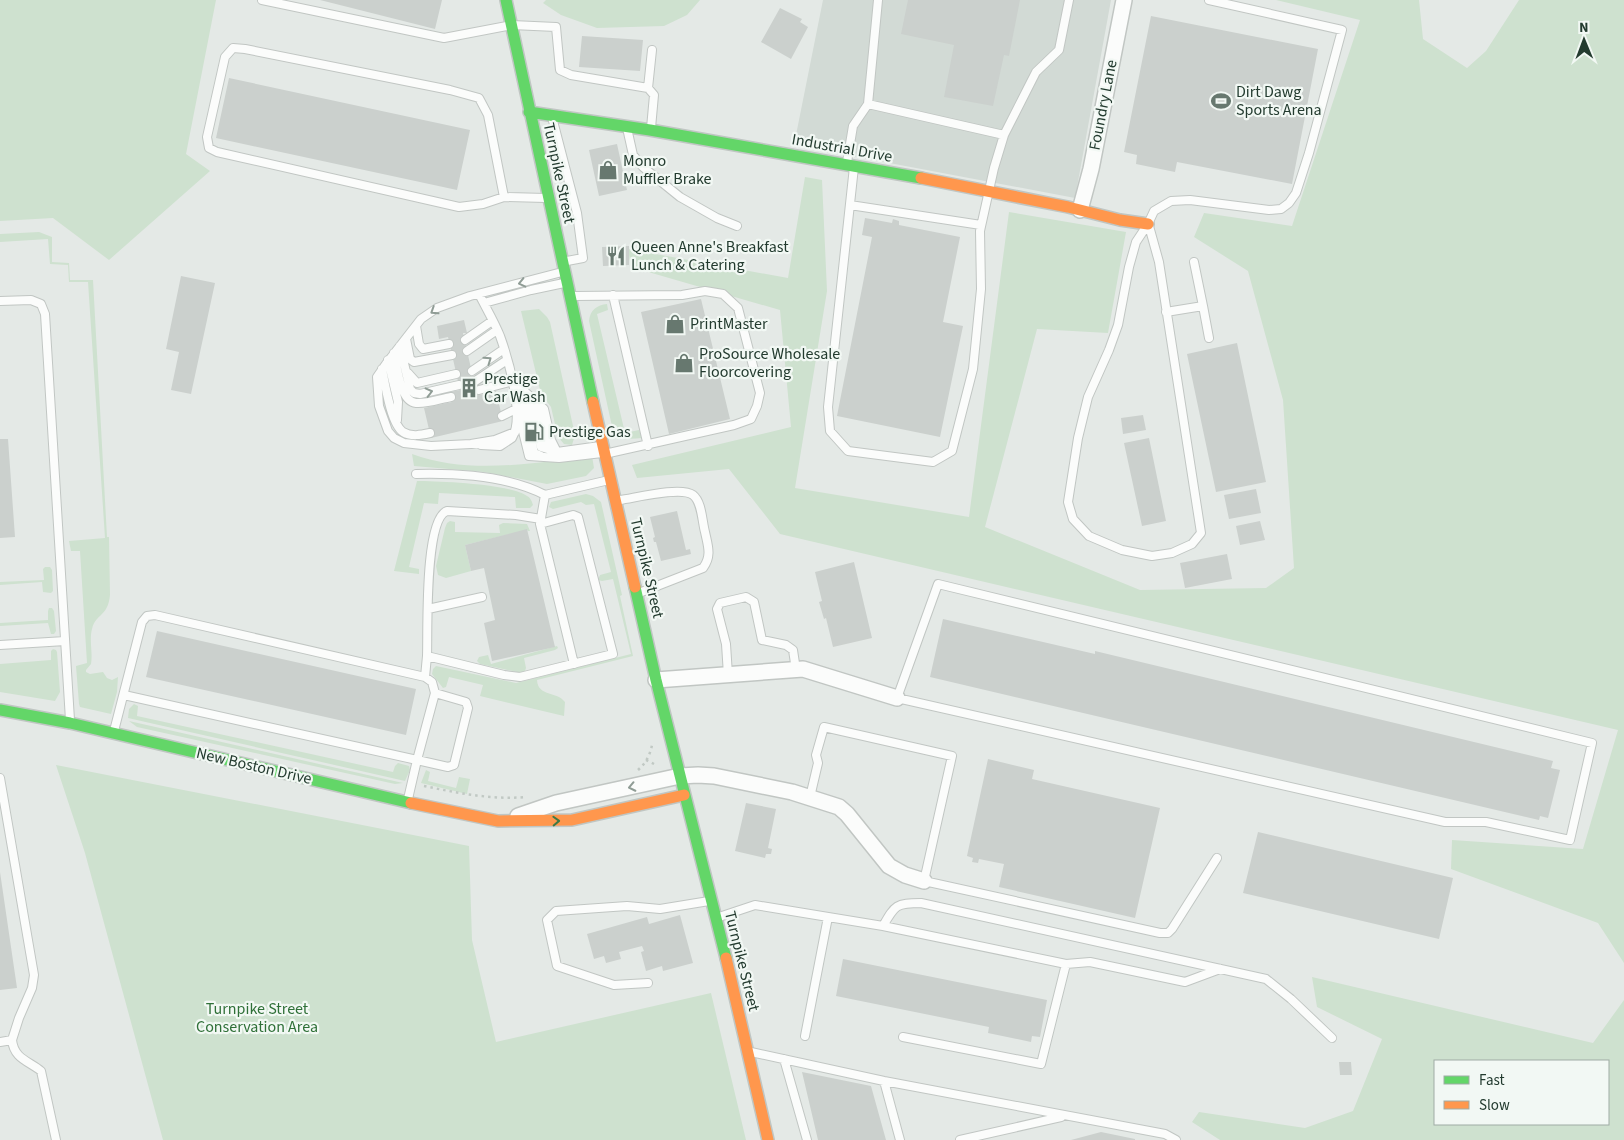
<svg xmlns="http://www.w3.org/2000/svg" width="1624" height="1140" font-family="'Source Sans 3',sans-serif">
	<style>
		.built { fill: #d2dad5 }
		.green { fill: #cee1cf; fill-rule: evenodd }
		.building { fill: #cbd0cd }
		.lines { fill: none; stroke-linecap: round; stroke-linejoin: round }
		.lane-casing { stroke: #c1c6c3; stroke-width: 10 }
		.street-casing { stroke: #c1c6c3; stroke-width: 18 }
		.fast-casing { stroke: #c0c6c3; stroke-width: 14 }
		.slow-casing { stroke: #c0c6c3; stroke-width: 14 }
		.path { stroke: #c1c9c4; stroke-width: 2.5; stroke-dasharray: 2.5 4; stroke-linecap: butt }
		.lane { stroke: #fbfcfb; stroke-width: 8 }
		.street { stroke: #fbfcfb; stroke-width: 15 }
		.fast { stroke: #63d668; stroke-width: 11 }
		.slow { stroke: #ff974d; stroke-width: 11 }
		.oneway { stroke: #8f9c95 }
		.oneway2 { stroke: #3d7946 }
		.labels { text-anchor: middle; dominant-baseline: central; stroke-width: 4.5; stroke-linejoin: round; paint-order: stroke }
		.poi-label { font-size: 16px; fill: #233b2f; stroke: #f2f8f4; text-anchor: start }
		.street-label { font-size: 16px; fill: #233b2f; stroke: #f2f8f4 }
		.park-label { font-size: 16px; fill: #2f7038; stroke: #f2f8f4 }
	</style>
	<rect width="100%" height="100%" fill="#e4e9e6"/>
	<!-- built -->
	<path class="built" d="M823,0H1111L1075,198L794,145Z"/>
	<!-- green -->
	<path class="green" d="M0,0H216L186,154L210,171L109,260L53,218L0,221Z
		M546,0H700L687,15L664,26L597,28L561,15L543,3Z
		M1276,0H1419L1423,39L1467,68L1486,51L1519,0H1624V963L1598,923L1451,869L1452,840L1583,849L1618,730L780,534L729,469L637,478L632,465L791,427L780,310L631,267L628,249L788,278L805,177L822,180L827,291L795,488L969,517L1009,212L1126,232L1108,333L1037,329L985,527L1140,590L1266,588L1294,568L1283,400L1248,271L1194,237L1204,213L1292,226L1360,20Z
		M39,232L52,237V262L69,263L70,280H93L107,537H109L110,595C108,617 96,613 92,629C89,640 93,653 91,664L86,670V672L90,674L103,672L107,678L112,680L118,677L117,692L111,714L80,707L79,704L76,666L87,663L80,551H71L69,541L105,538L88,282H69L68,265L50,264L48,239L0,242V234Z
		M607,304L608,310L597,314L625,433L639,430L642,438C631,439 621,441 613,431L589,321C590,310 597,305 607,304Z
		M539,309L547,317L550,322L575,435L572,445L564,444L558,437L551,407L541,394L521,311Z
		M412,454C468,475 534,463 592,456L594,468L586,476L547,484L484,472L414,466Z
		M417,481C439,481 511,484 527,496C531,498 532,502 533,505L530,508H516L515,497L439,493L438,504L424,503L409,567L419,569V574L394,571Z
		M586,494L593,496L601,502L622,595L620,596L633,656L537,680C538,697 557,691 565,702L564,716L480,696L483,685L449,677L446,687L443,688L432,674L433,669L436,666L516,683L631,654L613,579L602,581L598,580L600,575L611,572L594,504L586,505L581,502L553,509L549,507L551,502Z
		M450,521L455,522V532L500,533L499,525L503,523L527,524L530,531H528L527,530L465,545L471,571L446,578L438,575L436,566L445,528L447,523Z
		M45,567H50L52,570L53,591L51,593L43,592L42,582L0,585V582L44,580L43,569Z
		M49,608H52L54,611L56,631L54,634H51L48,623L0,626V623L48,620V611Z
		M557,646L558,648L555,650L524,658L526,668L525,671L522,673L480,664L477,661L479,657L488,655L491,664Z
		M53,649L56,650L57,652L60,692L55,701L0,692V664L51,660V651Z
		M134,704L138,706L137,716L393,772L395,766L398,763L409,766L410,770L405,781L128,718L129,709Z
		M129,721L403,783L395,784L137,727Z
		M56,765L469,846L472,940L496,1042L711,993L746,1140H163L85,853Z
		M426,770L430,772L428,781L456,788L459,777L470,779L467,794L421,783Z
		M1312,977L1593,1043L1624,1000V1140H1220L1192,1122L1199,1112L1305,1128L1353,1111L1382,1039L1317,1007ZM1608,1061V1124H1435V1061Z"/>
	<!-- building -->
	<path class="building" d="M320,0H442L435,29Z
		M908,0H1020L1009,56L1004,55L993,106L944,97L954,45L901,34Z
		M780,8L802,19L800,22L808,27L791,59L761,42Z
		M1151,16L1318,49L1292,184L1177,162L1175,172L1136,164L1137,155L1124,152Z
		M582,36L643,40L640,71L579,67Z
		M229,78L470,130L457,190L216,138Z
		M617,144L627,190L599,196L589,150Z
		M865,218L892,223L893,219L899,221V225L960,237L943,322L963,326L940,437L837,416L872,237L862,235Z
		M629,246V265L603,266L602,247Z
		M181,276L215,283L191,394L171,390L179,352L166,349Z
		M701,299L730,419L669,434L641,312Z
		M464,320L467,333H463L475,386L478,385L480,395L496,391L503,421L431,438L424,408L452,402L450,392L460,390L448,337L439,339L437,326Z
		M1237,343L1266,482L1216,492L1187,354Z
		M1143,415L1146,430L1123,434L1121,418Z
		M1149,438L1166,521L1142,526L1124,443Z
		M0,439H8L15,537L0,538Z
		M1256,489L1261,513L1229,519L1224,495Z
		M677,511L686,550L690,549L691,554L661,561L656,542H654L653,538L655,537L650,517Z
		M1260,521L1265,540L1240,545L1236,526Z
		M527,529L555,647L492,661L484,623L495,620L484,568L471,571L465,545Z
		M1227,554L1232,579L1185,588L1180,563Z
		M854,562L872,638L833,647L826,618L824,619L819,602L822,601L815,572Z
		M943,619L1095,654V651L1553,761L1551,768L1560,770L1548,818L1540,816L1539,820L930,677Z
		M157,631L416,689L406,735L146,677Z
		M988,759L1034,770L1032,779L1160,808L1135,918L999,887L1004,864L979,859L978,863L972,862L973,858L967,856Z
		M746,803L776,809L768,848L772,849L771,854H766L765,858L735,851Z
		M1258,832L1453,878L1439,939L1243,893Z
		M0,872L17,988L0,990Z
		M680,915L693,963L663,971L662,966L646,971L641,952L644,951L642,946L619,952L621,959L606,963L604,956L594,959L587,934L647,917L649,924Z
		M843,959L1047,1000L1040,1037L1032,1036L1031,1042L988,1033L989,1027L836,996Z
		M1339,1062H1351L1352,1075H1340Z
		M802,1072L871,1086L886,1140H818Z
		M1101,1132L1135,1139V1140H1071Z"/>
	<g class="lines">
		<defs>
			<path id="lane" d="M262,0L444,38L512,25L556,27L560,70L571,75L648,88L654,95L651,128
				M648,88L652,50
				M868,104L1004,135
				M552,117L577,213L583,258L567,261
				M627,128L633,155L643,167L680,197L717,218L737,226
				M847,162L853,126L868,104L878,0
				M854,167L828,407L830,431L848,451L933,462L952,451L973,369L981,289L980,231L994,168L1004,135L1036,72L1059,50L1069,0
				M504,197L488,115L479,98L450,90L245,49L233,48L225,57L207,137L209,148L217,152L459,207L483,204L504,197L546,198
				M850,205L981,225
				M1149,226L1159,262L1201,533L1192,544L1172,553L1152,556L1122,550L1089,536L1073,519L1068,502L1078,438L1088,397L1109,350L1118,325L1129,267L1136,242L1148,224L1154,211L1171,201L1190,200L1269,210L1281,209L1289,203L1296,193L1309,153L1342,30L1209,0
				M479,294C486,308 494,321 500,336C508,358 525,417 512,438L500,446L481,445
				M613,295L648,446
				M574,296L682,295L705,291L723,294L738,308L760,393L757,406L751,419L734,425L609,453
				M0,301L31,300L41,304L45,314L70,720
				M484,303L531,290L564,283
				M1203,306L1209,338
				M1166,312L1203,306L1194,262
				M416,326L419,344L423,349L449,344
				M406,339L410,359L414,362L452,355
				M465,340L492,321
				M400,346L410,389L414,393L420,394L459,385
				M467,351L497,330
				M394,353C397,366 400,402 416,403C427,404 440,399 451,397
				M388,360L398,402L397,420
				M382,369C385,384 391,424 403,432C411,437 421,435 430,433
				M472,371L504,349
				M408,373L417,383L456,374
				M513,381L544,409L551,440L557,452L600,446
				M474,382L507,360
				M479,390L513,381
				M517,392L526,418L534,453L541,456
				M524,400L533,414L541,447L557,452
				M534,402L538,412L547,446L553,449
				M519,415L529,456L559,458L602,453
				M502,416L516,409
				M515,432L495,440L471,444L431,446L404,443L394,438L388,431L379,406L377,377L386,364L421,319L437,308L470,296L562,272
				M416,474C457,473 509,476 545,495
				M620,500C635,498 681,486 693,495C702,502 702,521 705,532C708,546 712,556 703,568L639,593
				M540,524L574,664
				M938,584L1592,743L1570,840L1486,822H1445L897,698Z
				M428,609L482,597
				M0,645L65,641
				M427,656C428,632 424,519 447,511L516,515L541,519
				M728,675L726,644L717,609L720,603L746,597L754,602L762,640L786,645L793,650L796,670
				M425,677L427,656L504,675L520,677L613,654L578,517L573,515L540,524L545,495L609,480
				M124,695L417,760L435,693
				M114,731L142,622L147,616L155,615L425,677L432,682L435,693L466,702L468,708L454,765L448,767L417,760L408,799
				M0,778L34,975L32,988L19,1018L12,1040L0,1042
				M810,797L818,763L816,755L824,727L952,756L924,881L1160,933H1168L1172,929L1217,858
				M719,917L755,905L883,926L1066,964L1090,962L1185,982L1220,969
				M883,926C895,905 896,903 921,903L1266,979L1291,999L1332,1038
				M648,983L614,985L557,966L547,920L556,911L627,906L660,909L709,901
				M805,1036L828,917
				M903,1037L1041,1064L1066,964
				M12,1040C14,1059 29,1061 41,1071L56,1140
				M751,1052L884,1081L1165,1134L1176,1140
				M784,1059L807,1140
				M884,1081L900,1140
				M960,1140L1061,1117"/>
			<path id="street" d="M1080,210L1091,169L1124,0
				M656,680L803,669L897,698
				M518,816L556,803L680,776L698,775L714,776L792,792L839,807L847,814L889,866L905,875L924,881"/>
			<path id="fast" d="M506,0L593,402
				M529,112L650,130L921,178
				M635,587L656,680L726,958
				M0,710L70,723L411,803"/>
			<path id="slow" d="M921,178L1068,207L1120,220L1148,224
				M593,402L635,587
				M411,803L498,821L572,820L684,795
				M726,958L768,1140"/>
		</defs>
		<!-- lane casing -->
		<use href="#lane" class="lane-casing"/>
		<!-- street casing -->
		<use href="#street" class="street-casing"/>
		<!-- fast casing -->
		<use href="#fast" class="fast-casing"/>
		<!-- slow casing -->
		<use href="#slow" class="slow-casing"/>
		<!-- path -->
		<path class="path" d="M646,760L654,764
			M638,770C646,763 650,755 652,745
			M424,786C458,793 491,800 526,797"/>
		<!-- lane -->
		<use href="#lane" class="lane"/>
		<!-- street -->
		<use href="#street" class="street"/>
		<!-- fast -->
		<use href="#fast" class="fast"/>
		<!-- slow -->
		<use href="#slow" class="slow"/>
	</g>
	<!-- one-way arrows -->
	<defs><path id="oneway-chevron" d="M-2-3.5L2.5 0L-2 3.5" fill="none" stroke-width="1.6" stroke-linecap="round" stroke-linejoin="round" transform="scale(1.25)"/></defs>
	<g class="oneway">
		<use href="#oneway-chevron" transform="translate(522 283) rotate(167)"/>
		<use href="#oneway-chevron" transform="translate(434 311) rotate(147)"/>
		<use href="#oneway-chevron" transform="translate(488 360) rotate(-35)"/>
		<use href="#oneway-chevron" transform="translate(429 392) rotate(-14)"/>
		<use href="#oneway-chevron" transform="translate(632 787) rotate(168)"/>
	</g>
	<use class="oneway2" href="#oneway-chevron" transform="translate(556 821) rotate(-2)"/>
	<!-- icons -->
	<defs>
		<symbol id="stadium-bare" viewBox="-9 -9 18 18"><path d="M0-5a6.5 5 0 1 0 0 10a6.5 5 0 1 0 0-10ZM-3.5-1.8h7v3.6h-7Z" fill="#67786f" stroke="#f2f8f4" stroke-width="2.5" paint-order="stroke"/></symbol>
		<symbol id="shop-bare" viewBox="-9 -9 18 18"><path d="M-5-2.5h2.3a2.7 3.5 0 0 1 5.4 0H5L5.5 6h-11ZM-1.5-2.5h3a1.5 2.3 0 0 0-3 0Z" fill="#67786f" stroke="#f2f8f4" stroke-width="2.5" paint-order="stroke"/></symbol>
		<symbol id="restaurant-bare" viewBox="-9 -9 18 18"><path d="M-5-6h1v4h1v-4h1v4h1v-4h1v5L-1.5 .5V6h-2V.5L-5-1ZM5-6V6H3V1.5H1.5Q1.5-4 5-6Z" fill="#67786f" stroke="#f2f8f4" stroke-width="2.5" paint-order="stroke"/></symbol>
		<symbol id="building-bare" viewBox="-9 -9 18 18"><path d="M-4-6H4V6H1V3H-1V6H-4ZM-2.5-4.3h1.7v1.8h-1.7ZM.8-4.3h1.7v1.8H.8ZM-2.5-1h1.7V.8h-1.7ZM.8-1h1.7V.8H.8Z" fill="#67786f" stroke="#f2f8f4" stroke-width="2.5" paint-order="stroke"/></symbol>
		<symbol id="fuel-bare" viewBox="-9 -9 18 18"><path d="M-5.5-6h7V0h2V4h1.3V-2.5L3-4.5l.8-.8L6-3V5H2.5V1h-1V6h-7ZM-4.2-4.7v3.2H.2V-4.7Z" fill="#67786f" stroke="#f2f8f4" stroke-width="2.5" paint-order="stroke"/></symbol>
	</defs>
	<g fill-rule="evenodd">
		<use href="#stadium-bare" x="1207" y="87" width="28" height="28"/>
		<use href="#shop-bare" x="594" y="156" width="28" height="28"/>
		<use href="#restaurant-bare" x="602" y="242" width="28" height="28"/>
		<use href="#shop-bare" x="661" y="310" width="28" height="28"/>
		<use href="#shop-bare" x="670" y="349" width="28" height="28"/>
		<use href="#building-bare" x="455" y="374" width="28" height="28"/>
		<use href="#fuel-bare" x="520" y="418" width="28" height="28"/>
	</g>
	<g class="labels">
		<!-- poi labels -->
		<g class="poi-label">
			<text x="1236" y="92">Dirt Dawg<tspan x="1236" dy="18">Sports Arena</tspan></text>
			<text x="623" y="161">Monro<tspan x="623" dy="18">Muffler Brake</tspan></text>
			<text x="631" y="247">Queen Anne's Breakfast<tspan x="631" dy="18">Lunch &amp; Catering</tspan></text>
			<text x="690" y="324">PrintMaster</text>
			<text x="699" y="354">ProSource Wholesale<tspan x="699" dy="18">Floorcovering</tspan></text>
			<text x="484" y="379">Prestige<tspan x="484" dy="18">Car Wash</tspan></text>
			<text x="549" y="432">Prestige Gas</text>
		</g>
		<!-- street labels -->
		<g class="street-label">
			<text transform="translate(1103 105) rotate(-79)">Foundry Lane</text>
			<text transform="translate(842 148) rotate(10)">Industrial Drive</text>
			<text transform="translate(559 173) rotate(78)">Turnpike Street</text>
			<text transform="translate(647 568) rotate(77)">Turnpike Street</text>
			<text transform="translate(254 766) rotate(13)">New Boston Drive</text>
			<text transform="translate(742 961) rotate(76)">Turnpike Street</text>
		</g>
		<!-- park labels -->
		<g class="park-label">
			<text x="257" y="1009">Turnpike Street<tspan x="257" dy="18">Conservation Area</tspan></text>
		</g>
	</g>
	<!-- legend -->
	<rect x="1434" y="1060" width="175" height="65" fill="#f2f8f4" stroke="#9faca5"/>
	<rect x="1444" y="1076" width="25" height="8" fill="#63d668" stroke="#9faca5"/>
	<text x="1479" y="1085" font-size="15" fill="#233b2f">Fast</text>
	<rect x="1444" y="1101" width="25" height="8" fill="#ff974d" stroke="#9faca5"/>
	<text x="1479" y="1110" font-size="15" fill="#233b2f">Slow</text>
	<!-- north arrow -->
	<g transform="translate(1584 40) rotate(359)" stroke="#f2f8f4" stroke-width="4" paint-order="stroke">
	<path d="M0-4L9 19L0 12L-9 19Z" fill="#233b2f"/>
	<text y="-8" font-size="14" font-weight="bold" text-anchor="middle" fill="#233b2f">N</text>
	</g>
</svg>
